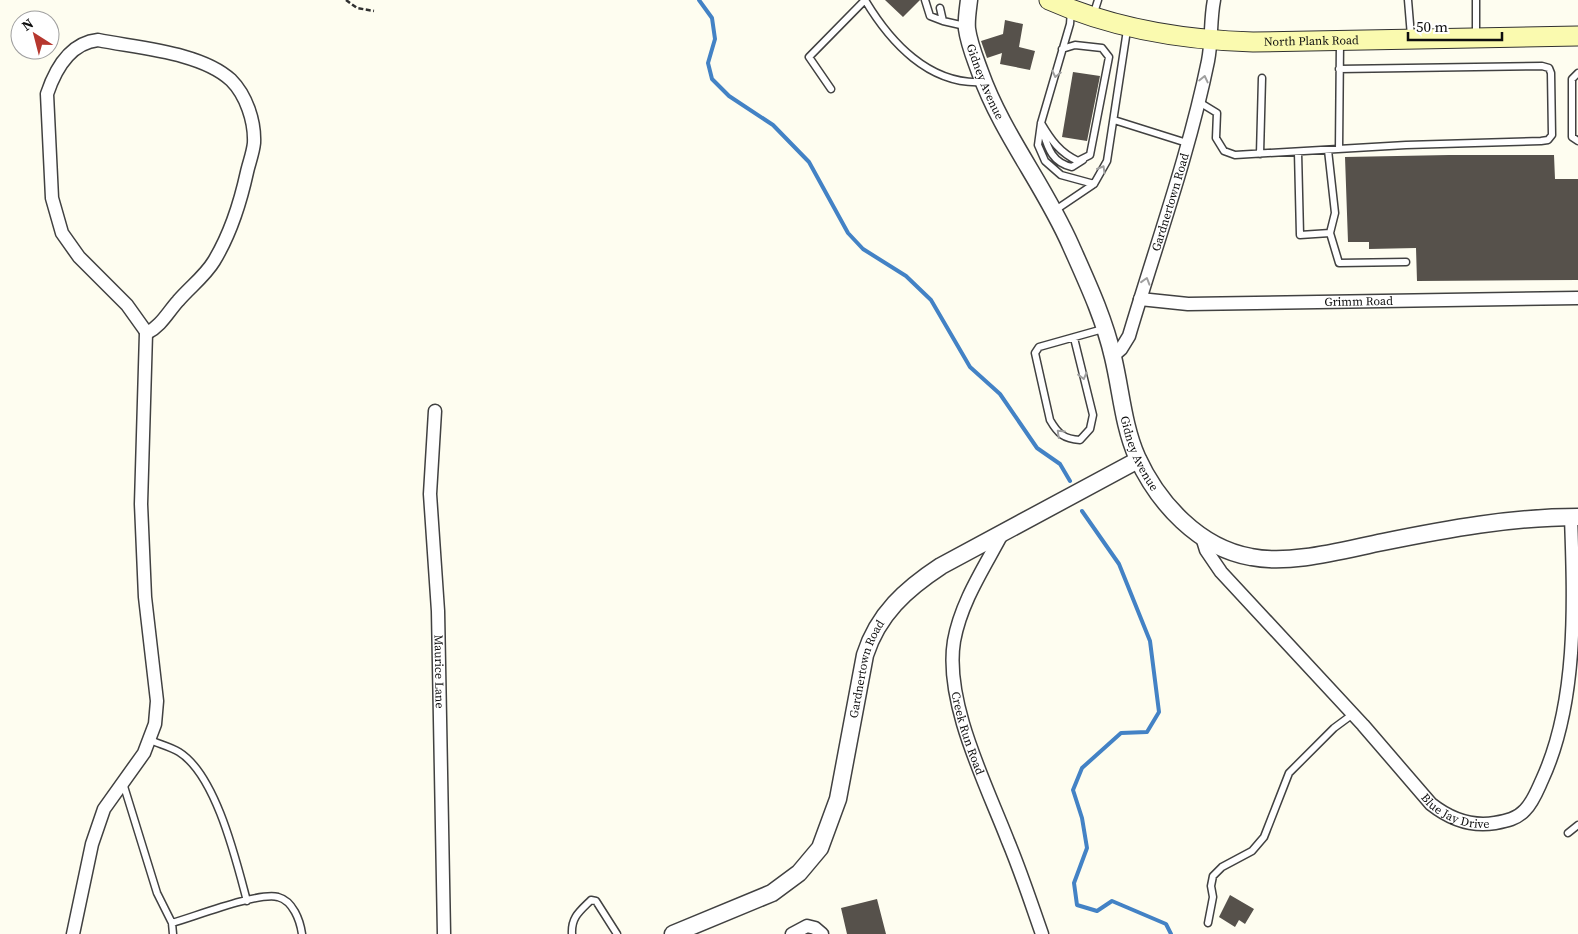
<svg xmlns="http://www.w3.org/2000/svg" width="1578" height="934" font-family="'Source Serif 4',serif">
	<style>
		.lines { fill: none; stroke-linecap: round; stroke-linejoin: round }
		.stream { stroke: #4382c5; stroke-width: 4 }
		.building { fill: #56514b }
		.service-casing { stroke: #414141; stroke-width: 9 }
		.minor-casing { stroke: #414141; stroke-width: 15 }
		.tertiary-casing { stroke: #414141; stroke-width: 19 }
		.secondary-casing { stroke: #303030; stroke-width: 21 }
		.path { stroke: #303030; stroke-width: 2.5; stroke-dasharray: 5 2.5; stroke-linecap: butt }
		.service { stroke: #fff; stroke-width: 6 }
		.minor { stroke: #fff; stroke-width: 12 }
		.tertiary { stroke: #fff; stroke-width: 16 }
		.secondary { stroke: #fafaaf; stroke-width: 19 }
		.oneway { stroke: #9f9f9f }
		.labels { text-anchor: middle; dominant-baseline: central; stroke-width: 5; stroke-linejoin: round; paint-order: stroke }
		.street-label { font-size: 12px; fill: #0e0e0e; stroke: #fff }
	</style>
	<rect width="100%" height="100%" fill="#fefdf0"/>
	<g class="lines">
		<!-- stream -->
		<path class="stream" d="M699,0L712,18L715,39L708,63L712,79L729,96L773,125L809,162L848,233L863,249L906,276L931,300L970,367L1000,394L1037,448L1060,464L1070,481
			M1082,511L1119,564L1150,641L1159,712L1147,732L1121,733L1082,768L1073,790L1082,818L1087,848L1074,883L1077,905L1097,911L1112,901L1166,924L1171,934"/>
	</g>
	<!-- building -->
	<path class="building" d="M885,0H920L903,17Z
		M1005,20L1023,24L1019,47L1035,51L1030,70L1000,64L1002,53L987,58L981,41L1003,34Z
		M1073,72L1100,76L1087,141L1062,137Z
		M1449,155H1554L1555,179H1578V280L1417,281L1416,248L1369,249V242H1348L1345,157Z
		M1230,895L1254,909L1245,924L1239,920L1235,927L1219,917Z
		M877,899L886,934H847L841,908Z"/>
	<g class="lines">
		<defs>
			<path id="service" d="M865,0C890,42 929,85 982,82
				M925,0L930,16L943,21
				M1408,0L1411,36
				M1476,0V37
				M940,8L943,21L965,26
				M1071,11L1070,24L1041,123L1038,145L1045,161L1061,175L1094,184L1107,161L1127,30
				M1093,16L1098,0
				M1578,73L1572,79V137L1578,141
				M831,89L809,57L865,0
				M1199,102L1217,113L1216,138L1224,151L1235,155L1406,145L1541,141L1548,140L1552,135L1551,73L1549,68L1542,66L1339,69
				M1114,120L1187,143
				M1041,123C1051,140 1060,153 1078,161L1090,155L1109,57L1102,48L1075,45L1062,49
				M1043,132C1048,149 1053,163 1072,167L1083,160
				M1339,149L1340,42
				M1328,150L1335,213L1330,233
				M1298,152L1300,235L1330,233L1339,263L1406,262
				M1260,154L1262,78
				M1054,211L1094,184
				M1074,338L1093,415L1090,429L1080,440C1064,439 1058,434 1050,420L1035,353L1039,347L1103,329
				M150,740C159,744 171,747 179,752C216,775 236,860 247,901
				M123,783L157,893L172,923C194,917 257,892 278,897C293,901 300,920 302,934
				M1568,833L1578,825
				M172,923L173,934
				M1208,923L1213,897L1211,886L1213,876L1222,867L1252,851L1264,837L1289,773L1334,728L1353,714
				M572,934C571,917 580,911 591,900L596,901L617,934"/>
			<g id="minor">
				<path d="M98,40C137,48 201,52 231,80C246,95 255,121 254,143C253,153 249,163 247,172C240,204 231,233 214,261C205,276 190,287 178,301C168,312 161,326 147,333L127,305L79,257L62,233L52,198L47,94C55,70 70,43 98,40Z"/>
				<path id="s1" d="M1140,299L1188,304L1578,298"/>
				<path id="s2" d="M1113,356L1121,349L1129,336C1156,245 1189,154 1208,61C1212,41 1210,20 1214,0"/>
				<path id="s3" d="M435,411L430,494L438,611L444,934"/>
				<path id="s4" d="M1002,534C984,568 961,602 954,641C944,702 986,784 1008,841C1021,872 1031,903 1042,934"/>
				<path id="s5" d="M1202,537L1206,550L1221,572L1363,725L1431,804C1450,819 1471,827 1495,823C1506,821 1517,819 1525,810C1533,802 1537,791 1542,780C1578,702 1574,602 1571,517"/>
				<path d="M73,934L92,844L104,809L144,753L155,724L157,701L145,597L141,504L146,333"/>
				<path d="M792,934L807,926L815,928L822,934"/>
			</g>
			<g id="tertiary">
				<path id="s6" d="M969,0C968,9 966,20 967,29C969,44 975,58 980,72C1002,134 1045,186 1071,246C1087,282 1104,318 1113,357C1121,390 1123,425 1137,457C1158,503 1199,548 1251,557C1291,565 1343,550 1383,542C1447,529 1512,517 1578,517"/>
				<path id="s7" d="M673,934L772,893L799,873L820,848L838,799L865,655C878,614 906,589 941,566L1138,460"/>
			</g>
			<g id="secondary">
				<path id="s8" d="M1049,0C1114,29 1182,40 1253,42L1578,36"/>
			</g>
		</defs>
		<!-- service casing -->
		<use href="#service" class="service-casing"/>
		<!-- minor casing -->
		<use href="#minor" class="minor-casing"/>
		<!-- tertiary casing -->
		<use href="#tertiary" class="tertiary-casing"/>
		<!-- secondary casing -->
		<use href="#secondary" class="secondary-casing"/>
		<!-- path -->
		<path class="path" d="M346,0L357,8L374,11"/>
		<!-- service -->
		<use href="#service" class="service"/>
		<!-- minor -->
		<use href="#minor" class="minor"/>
		<!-- tertiary -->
		<use href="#tertiary" class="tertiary"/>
		<!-- secondary -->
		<use href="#secondary" class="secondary"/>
	</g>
	<!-- one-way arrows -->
	<defs><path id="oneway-chevron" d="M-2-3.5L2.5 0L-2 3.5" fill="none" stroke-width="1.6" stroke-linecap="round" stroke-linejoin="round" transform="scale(1.25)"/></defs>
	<g class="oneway">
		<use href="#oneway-chevron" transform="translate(1056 74) rotate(103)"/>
		<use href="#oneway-chevron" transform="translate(1204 79) rotate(-77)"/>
		<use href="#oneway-chevron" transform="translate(1102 169) rotate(-60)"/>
		<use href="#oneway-chevron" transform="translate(1146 281) rotate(-73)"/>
		<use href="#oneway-chevron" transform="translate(1083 376) rotate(76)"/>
		<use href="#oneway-chevron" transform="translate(1060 433) rotate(-136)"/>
	</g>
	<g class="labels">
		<!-- street labels -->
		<g class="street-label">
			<text stroke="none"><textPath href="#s8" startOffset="268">North Plank Road</textPath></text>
			<text stroke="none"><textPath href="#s6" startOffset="85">Gidney Avenue</textPath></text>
			<text stroke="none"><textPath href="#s2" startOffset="166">Gardnertown Road</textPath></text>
			<text stroke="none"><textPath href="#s1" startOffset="219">Grimm Road</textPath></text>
			<text stroke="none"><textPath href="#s6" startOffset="490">Gidney Avenue</textPath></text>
			<text stroke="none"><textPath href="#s7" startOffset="359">Gardnertown Road</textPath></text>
			<text stroke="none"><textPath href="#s3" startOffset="261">Maurice Lane</textPath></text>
			<text stroke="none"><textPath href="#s4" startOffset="212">Creek Run Road</textPath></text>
			<text stroke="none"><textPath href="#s5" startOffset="379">Blue Jay Drive</textPath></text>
		</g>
	</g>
	<!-- north arrow -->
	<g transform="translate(35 35) rotate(324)"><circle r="24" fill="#ffffff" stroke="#9f9f9f"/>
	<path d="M0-4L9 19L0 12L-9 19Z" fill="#b6372e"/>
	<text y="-8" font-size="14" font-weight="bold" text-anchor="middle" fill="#0e0e0e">N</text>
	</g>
	<!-- scale -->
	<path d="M1408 32v8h94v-8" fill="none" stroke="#0e0e0e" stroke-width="2.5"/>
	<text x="1416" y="32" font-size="15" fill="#0e0e0e" stroke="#ffffff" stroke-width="4" paint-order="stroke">50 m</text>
</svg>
